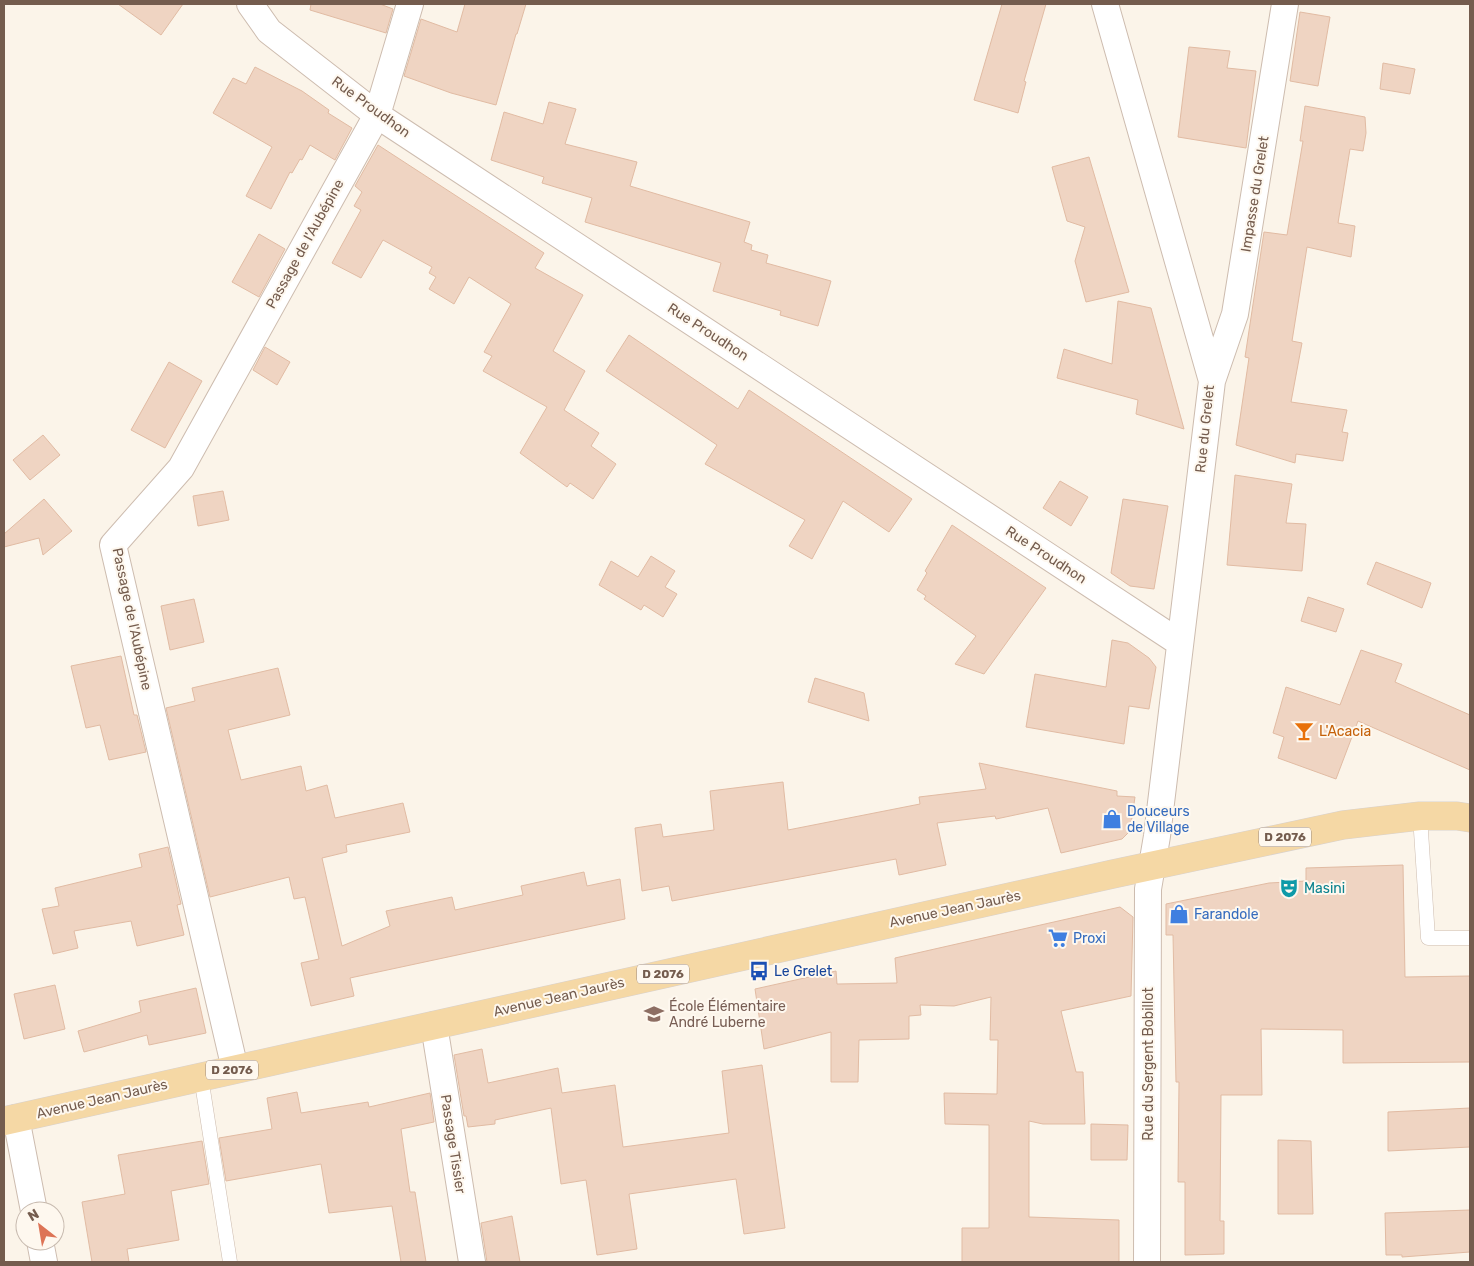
<svg xmlns="http://www.w3.org/2000/svg" width="1474" height="1266" font-family="Rubik,sans-serif">
	<style>
		.building { fill: #efd4c2; stroke: #e1bba3 }
		.lines { fill: none; stroke-linecap: round; stroke-linejoin: round }
		.service-casing { stroke: #cdbcaf; stroke-width: 15 }
		.minor-casing { stroke: #cdbcaf; stroke-width: 28 }
		.primary-casing { stroke: #d8d1cd; stroke-width: 29 }
		.service { stroke: #fff; stroke-width: 14 }
		.minor { stroke: #fff; stroke-width: 26 }
		.primary { stroke: #f5d8a5; stroke-width: 28 }
		.labels { text-anchor: middle; dominant-baseline: central; stroke-width: 4; stroke-linejoin: round; paint-order: stroke }
		.shield { fill: #fef8ef; stroke: #9d8b7e; stroke-width: 1 }
		.shield-label { font-size: 12px; font-weight: bold; fill: #745c4e }
		.street-label { font-size: 14px; fill: #745c4e; stroke: #fef8ef }
		.food-label { font-size: 14px; fill: #c56008; stroke: #fef8ef; text-anchor: start }
		.shop-label { font-size: 14px; fill: #366cbe; stroke: #fef8ef; text-anchor: start }
		.culture-label { font-size: 14px; fill: #0d838f; stroke: #fef8ef; text-anchor: start }
		.transit-label { font-size: 14px; fill: #164399; stroke: #fef8ef; text-anchor: start }
		.education-label { font-size: 14px; fill: #785e54; stroke: #fef8ef; text-anchor: start }
	</style>
	<rect width="100%" height="100%" fill="#fbf4e9"/>
	<!-- building -->
	<path class="building" d="M118,4H183L161,35Z
		M311,4H380L393,9L386,33L310,10Z
		M465,4H526L517,34H516L496,105L451,93L404,76L421,19L457,32Z
		M1002,4H1046L1024,81L1026,82L1018,113L974,100Z
		M1300,12L1330,17L1318,86L1290,81Z
		M1189,47L1230,51L1227,68L1256,71L1246,148L1178,137Z
		M1383,63L1415,69L1410,94L1380,89Z
		M255,67L302,91L329,110L328,113L352,128L335,160L310,145L302,160L300,159L292,173L290,172L271,209L246,196L272,147L213,113L233,78L246,84Z
		M549,102L576,109L565,144L637,162L630,186L750,222L744,242L752,245L751,250L768,255L766,263L831,281L818,326L780,315L781,311L713,291L721,263L585,222L592,198L542,183L544,177L491,160L504,112L543,124Z
		M1305,106L1365,117L1366,133L1363,151L1350,149L1338,223L1355,226L1351,257L1307,247L1292,341L1302,343L1291,402L1347,410L1342,432L1348,433L1343,461L1296,454L1295,463L1236,445L1249,358L1245,357L1264,232L1287,235L1303,141H1300Z
		M378,145L544,253L535,268L583,295L553,351L585,371L564,410L599,433L591,446L616,464L593,499L570,483L567,487L520,453L547,407L483,371L492,356L484,352L511,304L469,277L454,304L429,289L436,277L429,273L432,267L383,240L361,278L332,263L361,210L354,206L362,192L355,186Z
		M1089,157L1129,292L1086,302L1075,261L1085,227L1067,221L1052,167Z
		M259,234L285,249L259,297L232,282Z
		M1118,301L1151,308L1184,429L1136,414L1138,400L1057,378L1064,349L1112,364Z
		M629,335L738,409L749,390L912,499L889,532L843,501L812,559L789,546L805,520L705,464L717,445L606,371Z
		M265,347L290,362L277,385L253,370Z
		M169,362L202,381L165,448L131,430Z
		M43,435L60,455L30,480L13,460Z
		M1235,475L1292,484L1286,523L1306,524L1302,571L1227,565Z
		M1060,481L1088,497L1071,526L1043,508Z
		M223,491L229,520L198,526L193,496Z
		M44,499L72,531L43,555L39,538L4,547V534Z
		M1123,499L1168,506L1154,589L1130,586L1111,573Z
		M952,525L1046,588L984,674L955,664L976,636L924,599L926,596L917,590L927,573L925,571Z
		M651,556L675,571L665,587L677,594L663,617L644,605L641,610L599,585L611,561L638,577Z
		M1376,562L1431,583L1422,608L1367,584Z
		M1308,597L1344,609L1336,632L1301,621Z
		M194,599L204,642L170,650L161,606Z
		M1112,640L1128,643L1149,658L1156,667L1149,709L1129,706L1124,744L1026,727L1035,674L1106,687Z
		M1361,650L1402,664L1395,682L1470,715V770L1358,721L1336,779L1278,758L1284,737L1273,733L1286,687L1340,705Z
		M121,656L134,715H137L146,752L109,760L100,725L86,728L71,666Z
		M278,668L290,715L228,730L241,780L301,766L306,791L327,785L335,818L403,803L410,832L346,845L347,852L322,858L342,946L390,926L386,911L452,897L455,910L523,895L521,886L584,872L587,886L620,879L625,919L350,978L354,996L311,1006L301,963L319,959L305,897L294,899L289,877L210,897L166,708L195,701L192,688Z
		M815,678L864,693L869,721L808,702Z
		M979,763L1117,791V796L1135,797L1130,831L1122,839L1061,853L1048,808L996,819L995,816L937,823L946,865L899,875L896,859L672,901L669,886L642,891L635,828L661,824L663,837L714,830L710,791L783,782L788,830L920,804L919,797L986,789Z
		M168,847L181,904L177,905L184,935L137,946L131,921L74,931L78,948L53,954L42,909L59,906L55,888L142,867L139,854Z
		M1403,865L1405,977L1470,976V1062L1343,1063V1030L1261,1029L1262,1095H1221L1220,1221H1224V1254L1185,1255V1182H1178L1179,1082H1176L1173,935H1166V904L1269,883L1306,881V868Z
		M1120,907L1133,917L1131,996L1061,1011L1076,1072H1083L1085,1124H1043L1029,1121V1217L1119,1220V1262H962V1228H989V1125L945,1124L944,1093L997,1094L998,1040H990L991,997L954,1006L920,1005L921,1015L909,1016V1039L859,1040L858,1082H831V1032L764,1049L755,989L836,971L837,984L897,983L895,958Z
		M55,985L65,1029L24,1039L14,994Z
		M196,988L206,1033L149,1045L147,1035L84,1052L78,1031L141,1012L139,1001Z
		M482,1049L488,1083L558,1068L562,1093L615,1085L623,1147L729,1133L722,1071L762,1065L785,1228L744,1234L736,1179L629,1194L637,1249L597,1255L586,1180L561,1184L551,1108L495,1120V1124L468,1127L466,1116H464L454,1055Z
		M297,1092L301,1113L368,1102L369,1107L430,1093L434,1122L401,1129L410,1192H415L426,1262H401L392,1206L329,1213L321,1164L226,1181L219,1138L272,1129L267,1098Z
		M1470,1108V1147L1388,1151V1112Z
		M1091,1124L1128,1125L1127,1160H1091Z
		M1278,1140L1311,1141L1313,1214H1278Z
		M202,1141L209,1184L171,1191L179,1240L127,1249L129,1262H92L82,1202L125,1194L118,1155Z
		M1470,1210V1252L1402,1257V1255H1386L1385,1213Z
		M512,1216L520,1262H487L481,1223Z"/>
	<g class="lines">
		<defs>
			<path id="service" d="M1420,816L1428,938H1470
				M201,1077L230,1262"/>
			<path id="minor" d="M250,4L269,31L377,115L1180,643
				M1105,4L1212,381L1157,836L1148,889L1147,1262
				M1212,381L1235,314L1285,4
				M434,1025L472,1262
				M235,1069L113,545L181,468L377,115L410,4
				M16,1118L34,1211
				M40,1241L44,1262"/>
			<path id="primary" d="M4,1121L1113,874L1343,825L1420,816H1457L1470,818"/>
		</defs>
		<!-- service casing -->
		<use href="#service" class="service-casing"/>
		<!-- minor casing -->
		<use href="#minor" class="minor-casing"/>
		<!-- primary casing -->
		<use href="#primary" class="primary-casing"/>
		<!-- service -->
		<use href="#service" class="service"/>
		<!-- minor -->
		<use href="#minor" class="minor"/>
		<!-- primary -->
		<use href="#primary" class="primary"/>
	</g>
	<!-- icons -->
	<defs>
		<symbol id="bar-bare" viewBox="-9 -9 18 18"><path d="M-6-5H6L.8 .8V4.5H3.5V6h-7V4.5H-.8V.8Z" fill="#e8710a" stroke="#fef8ef" stroke-width="2.5" paint-order="stroke"/></symbol>
		<symbol id="shop-bare" viewBox="-9 -9 18 18"><path d="M-5-2.5h2.3a2.7 3.5 0 0 1 5.4 0H5L5.5 6h-11ZM-1.5-2.5h3a1.5 2.3 0 0 0-3 0Z" fill="#3f7fe0" stroke="#fef8ef" stroke-width="2.5" paint-order="stroke"/></symbol>
		<symbol id="theatre-bare" viewBox="-9 -9 18 18"><path d="M-5-5.5Q0-4 5-5.5V0Q5 5 0 6Q-5 5-5 0ZM-3.3-2.5H-1v1.5H-3.3ZM1-2.5H3.3v1.5H1ZM-2.8 1Q0 5.5 2.8 1Z" fill="#0f9aa8" stroke="#fef8ef" stroke-width="2.5" paint-order="stroke"/></symbol>
		<symbol id="supermarket-bare" viewBox="-9 -9 18 18"><path d="M-6-5.5h2.5l.6 2H6L4.5 2H-2.5L-4.4-4H-6ZM-1.5 3.2a1.3 1.3 0 1 0 .1 0ZM3 3.2a1.3 1.3 0 1 0 .1 0Z" fill="#3f7fe0" stroke="#fef8ef" stroke-width="2.5" paint-order="stroke"/></symbol>
		<symbol id="bus-bare" viewBox="-9 -9 18 18"><path d="M-5-6H5V4H4V6H2V4H-2V6H-4V4H-5ZM-3.5-4V0h7V-4ZM-3.5 1.2v1.5H-2V1.2ZM2 1.2v1.5H3.5V1.2Z" fill="#1a4fb4" stroke="#fef8ef" stroke-width="2.5" paint-order="stroke"/></symbol>
		<symbol id="school-bare" viewBox="-9 -9 18 18"><path d="M0-5L7-2L0 1L-7-2ZM-4 1L0 2.5L4 1V4Q0 6-4 4Z" fill="#8d6e63" stroke="#fef8ef" stroke-width="2.5" paint-order="stroke"/></symbol>
	</defs>
	<g fill-rule="evenodd">
		<use href="#bar-bare" x="1290" y="717" width="28" height="28"/>
		<use href="#shop-bare" x="1098" y="805" width="28" height="28"/>
		<use href="#theatre-bare" x="1275" y="874" width="28" height="28"/>
		<use href="#shop-bare" x="1165" y="900" width="28" height="28"/>
		<use href="#supermarket-bare" x="1044" y="924" width="28" height="28"/>
		<use href="#bus-bare" x="745" y="957" width="28" height="28"/>
		<use href="#school-bare" x="640" y="1000" width="28" height="28"/>
	</g>
	<g class="labels">
		<!-- shield labels -->
		<g class="shield">
			<rect x="1259" y="827.5" width="52" height="19" rx="4"/>
			<rect x="637" y="964.5" width="52" height="19" rx="4"/>
			<rect x="206" y="1060.5" width="52" height="19" rx="4"/>
		</g>
		<g class="shield-label">
			<text x="1285" y="837">D 2076</text>
			<text x="663" y="974">D 2076</text>
			<text x="232" y="1070">D 2076</text>
		</g>
		<!-- street labels -->
		<g class="street-label">
			<text transform="translate(371 107) rotate(36)">Rue Proudhon</text>
			<text transform="translate(1255 194) rotate(-81)">Impasse du Grelet</text>
			<text transform="translate(305 244) rotate(-61)">Passage de l'Aubépine</text>
			<text transform="translate(708 332) rotate(33)">Rue Proudhon</text>
			<text transform="translate(1205 429) rotate(-84)">Rue du Grelet</text>
			<text transform="translate(1046 555) rotate(33)">Rue Proudhon</text>
			<text transform="translate(132 619) rotate(78)">Passage de l'Aubépine</text>
			<text transform="translate(955 909) rotate(-12)">Avenue Jean Jaurès</text>
			<text transform="translate(559 997) rotate(-13)">Avenue Jean Jaurès</text>
			<text transform="translate(1148 1064) rotate(-90)">Rue du Sergent Bobillot</text>
			<text transform="translate(102 1099) rotate(-13)">Avenue Jean Jaurès</text>
			<text transform="translate(453 1144) rotate(81)">Passage Tissier</text>
		</g>
		<!-- food labels -->
		<g class="food-label">
			<text x="1319" y="731">L'Acacia</text>
		</g>
		<!-- shop labels -->
		<g class="shop-label">
			<text x="1127" y="811">Douceurs<tspan x="1127" dy="16">de Village</tspan></text>
			<text x="1194" y="914">Farandole</text>
			<text x="1073" y="938">Proxi</text>
		</g>
		<!-- culture labels -->
		<g class="culture-label">
			<text x="1304" y="888">Masini</text>
		</g>
		<!-- transit labels -->
		<g class="transit-label">
			<text x="774" y="971">Le Grelet</text>
		</g>
		<!-- education labels -->
		<g class="education-label">
			<text x="669" y="1006">École Élémentaire<tspan x="669" dy="16">André Luberne</tspan></text>
		</g>
	</g>
	<!-- border -->
	<rect width="1474" height="1266" fill="none" stroke="#745c4e" stroke-width="10"/>
	<!-- north arrow -->
	<g transform="translate(40 1226) rotate(329)"><circle r="24" fill="#fef8ef" stroke="#c7baaf"/>
	<path d="M0-4L9 19L0 12L-9 19Z" fill="#dd7456"/>
	<text y="-8" font-size="14" font-weight="bold" text-anchor="middle" fill="#745c4e">N</text>
	</g>
</svg>
